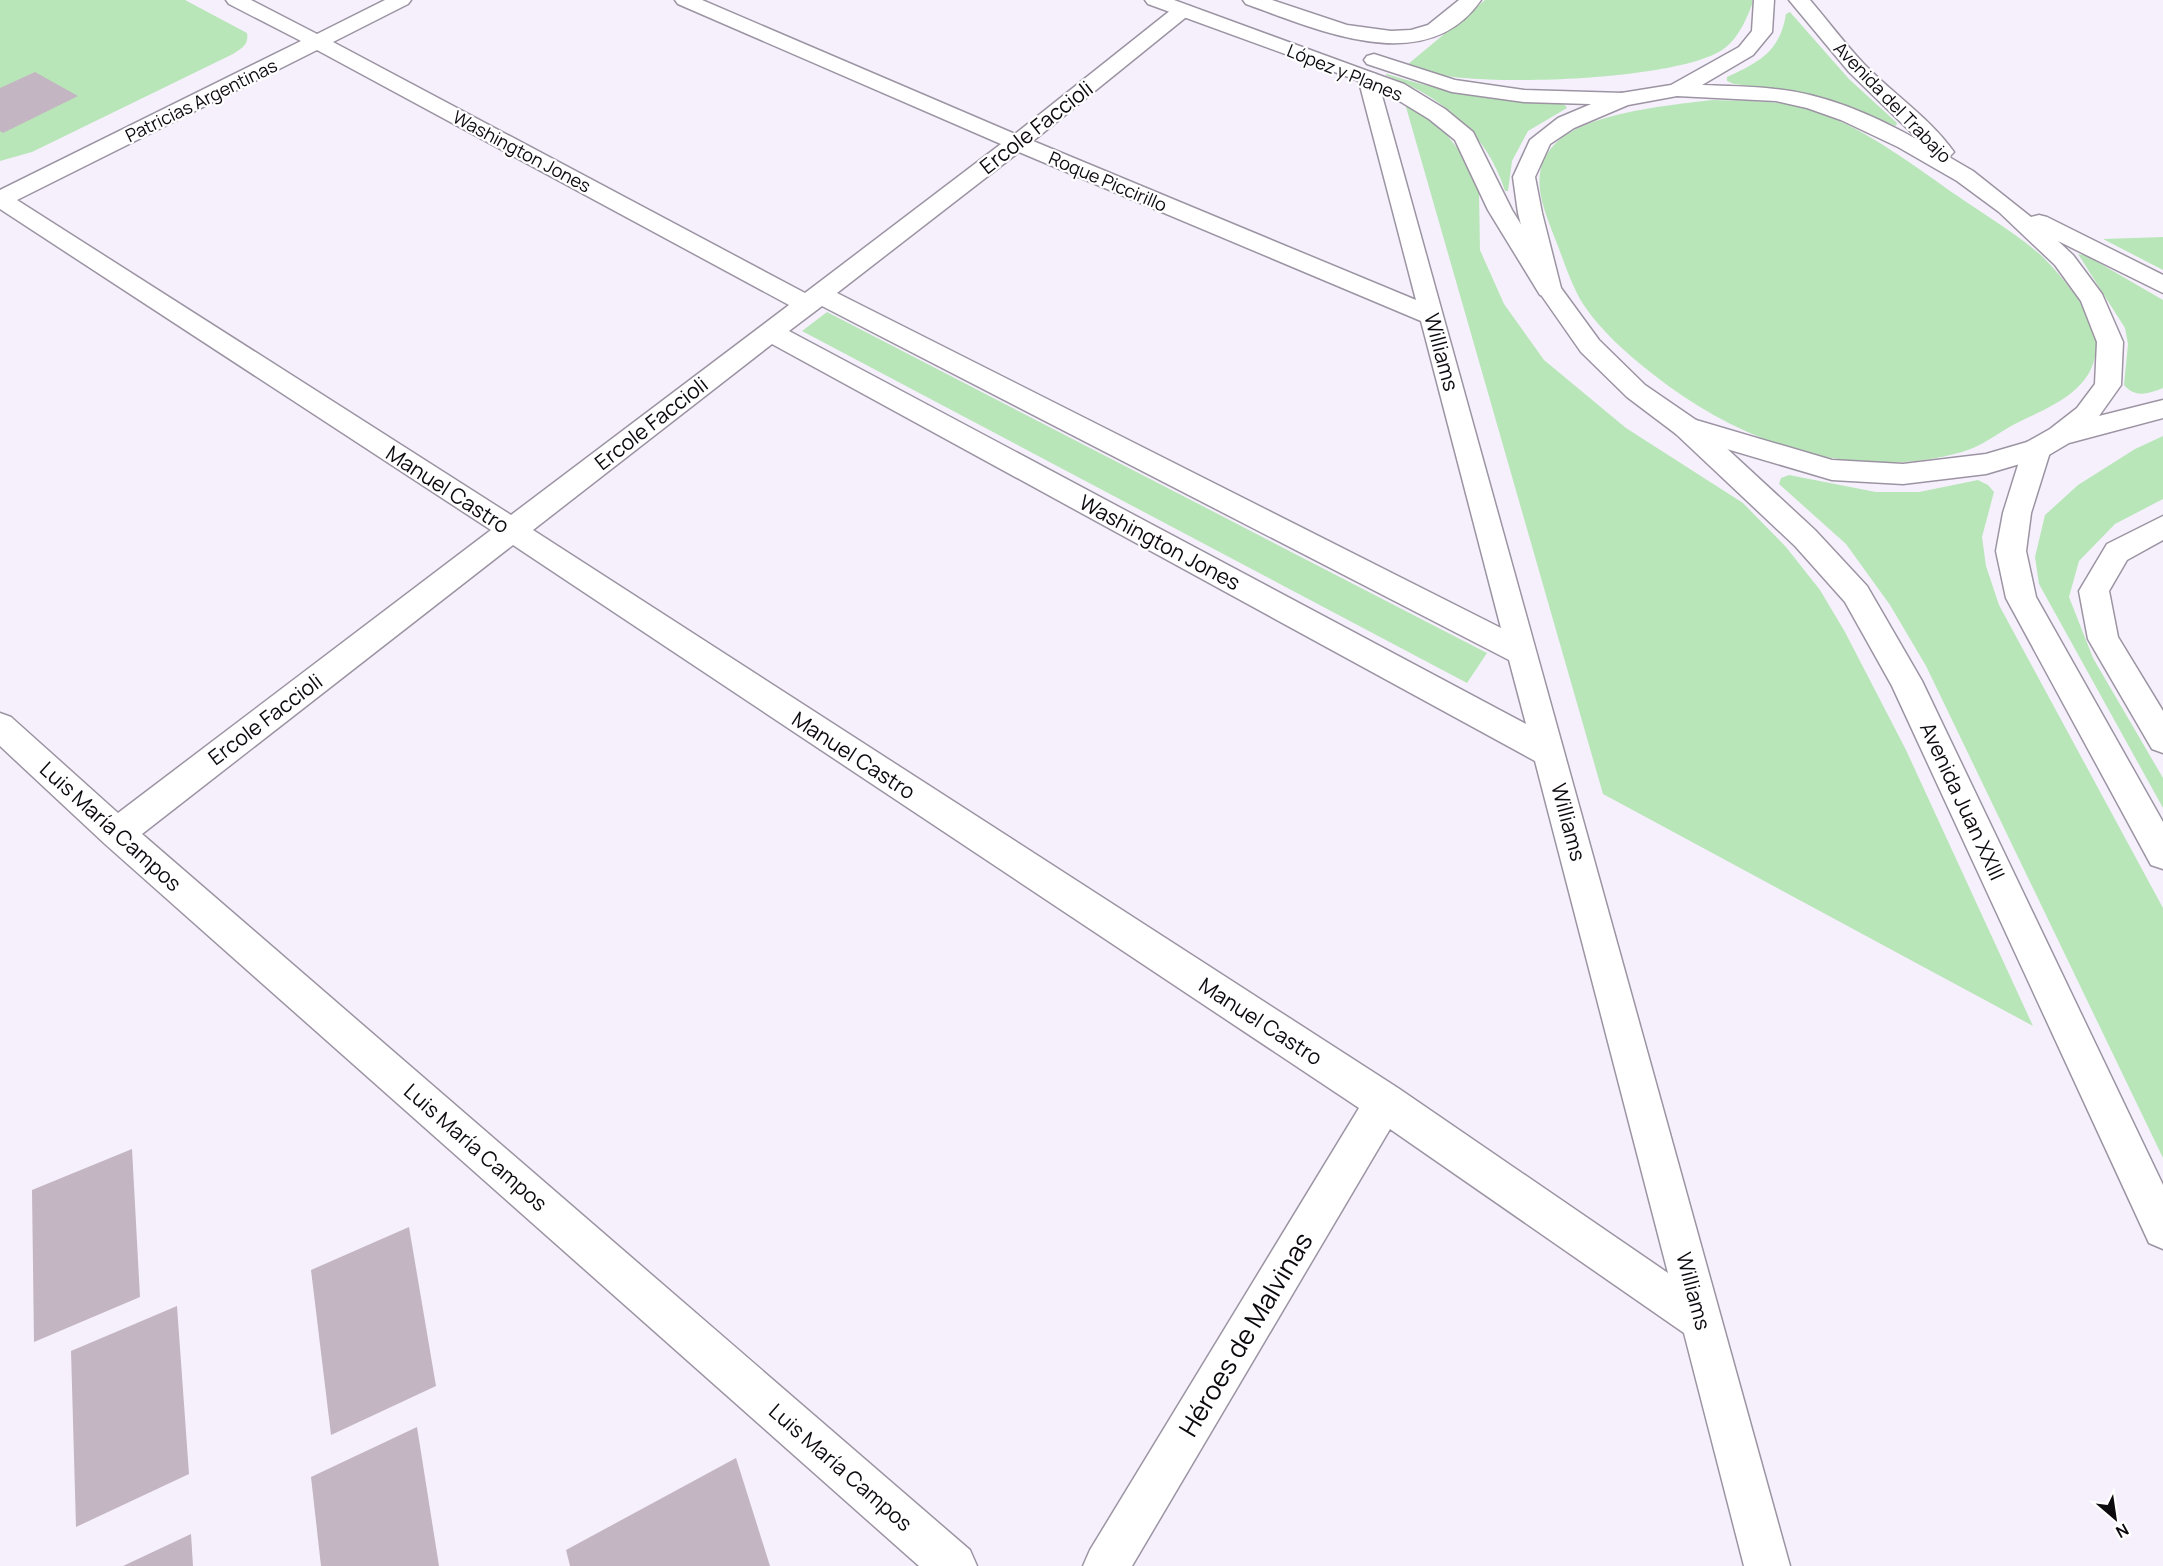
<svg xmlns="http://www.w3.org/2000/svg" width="2163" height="1566" font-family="Manrope,sans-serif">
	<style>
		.green { fill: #b9e6b9 }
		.building { fill: #c3b5c1 }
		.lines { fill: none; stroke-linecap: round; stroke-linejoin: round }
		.street-casing { stroke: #9c94a3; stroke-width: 3 }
		.secondary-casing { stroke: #9c94a3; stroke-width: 3 }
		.primary-casing { stroke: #9c94a3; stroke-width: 3 }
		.street { fill: #fff; fill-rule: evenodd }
		.secondary { fill: #fff; fill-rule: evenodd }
		.primary { fill: #fff; fill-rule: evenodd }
		.labels { text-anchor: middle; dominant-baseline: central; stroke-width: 4.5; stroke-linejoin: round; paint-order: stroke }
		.far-street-label { font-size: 18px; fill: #0d0a0f; stroke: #fff }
		.street-label { font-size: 21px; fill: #0d0a0f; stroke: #fff }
		.near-street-label { font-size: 26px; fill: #0d0a0f; stroke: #fff }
	</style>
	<rect width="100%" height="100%" fill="#f6f0fd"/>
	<!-- green -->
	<path class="green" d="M0,0H185L247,33C249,45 242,48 233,54L32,152L0,161Z
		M1485,0H1752L1753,2C1747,18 1739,37 1725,48C1683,80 1495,86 1442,75C1430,73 1419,68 1407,65Z
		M1790,12L1849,79L1897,123L1896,126L1834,102L1804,93L1734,84L1727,81V77C1760,62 1780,51 1786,14Z
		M1387,74C1443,92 1499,102 1559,103L1565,105L1567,108L1528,131L1512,161L1508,191H1505C1487,133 1441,96 1385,75Z
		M1712,100C1747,101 1785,100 1818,112C1871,132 1914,166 1959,197C1985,215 2012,231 2036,251C2053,264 2090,311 2096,331C2099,343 2095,363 2089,373C2073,400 2040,411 2013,425C1997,434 1980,447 1962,452C1853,483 1740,443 1654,375C1628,355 1601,331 1583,304C1570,283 1562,255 1552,231C1541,202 1529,170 1555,144C1585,113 1669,105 1712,100Z
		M1406,107H1416L1439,125L1462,154L1479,191L1480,250L1504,304L1544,360L1626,428L1743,503L1786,547L1820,590L1845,632L1906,750L2033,1026L1603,794Z
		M2163,237V270L2103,239Z
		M2078,254L2087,256L2163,300V388C2148,394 2135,398 2124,385L2128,344L2125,328Z
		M827,312L1487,653L1467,683L802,331Z
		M2163,436V499L2115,524L2079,561L2069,597L2093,658L2163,778V808L2039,584L2035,557L2045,515L2078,485L2135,449Z
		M1789,475L1876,492H1919L1978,480L1988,485L1994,492L1982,537L1986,566L1999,605L2163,908V1158L1926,666L1890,605L1846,544L1779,484L1781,478Z"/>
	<!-- building -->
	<path class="building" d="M35,72L78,96L3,133L0,131V88Z
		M132,1149L140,1297L34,1342L32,1190Z
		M409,1227L436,1386L331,1435L311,1270Z
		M177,1306L189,1474L76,1527L71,1351Z
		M417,1427L439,1566H321L311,1477Z
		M736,1458L770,1566H570L566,1550Z
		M191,1534L193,1566H123Z"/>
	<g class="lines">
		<defs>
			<path id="street" d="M226,0H251L317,34L385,0H411L408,4L333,42L805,293L1001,144L678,4L675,0H702L1015,134L1176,6H1190L1193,10L1190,14L1033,141L1416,300L1358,78L1362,74L1369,72L1376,74L1790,1566H1744L1684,1333L1390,1129L1132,1566H1083L1090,1550L1359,1108L513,545L142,834L970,1550L977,1566H919L105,844L0,746V713L11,717L118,813L491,530L0,209V190L301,41L229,4ZM317,50L789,305L511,515L17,200ZM1019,152L1421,321L1501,628L837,293ZM822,306L1509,660L1526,724L789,331ZM772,344L1535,761L1668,1273L1398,1088L533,530Z
				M1243,0H1272L1347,25L1391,31L1411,30L1428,25L1459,0H1481C1426,80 1316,29 1246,4Z
				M2163,516V540L2127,560L2109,591L2118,637L2163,711V753L2152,749L2088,639L2079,591L2107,544Z"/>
			<path id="secondary" d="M1145,0H1174L1376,74L1404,84L1445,109L1473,132L1512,210L1561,289L1558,295L1549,297L1540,295L1488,210L1455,140L1429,119L1388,94L1362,82L1148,4Z
				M1374,54L1455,80L1524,90L1623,93L1631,94L1634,99L1631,104L1623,105L1524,102L1452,92L1367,64L1364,60L1367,56Z
				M1686,418L1696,420L1815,530L1867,586L1922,681L2163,1185V1249L2149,1243L1892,686L1845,602L1795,546L1676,434L1672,427L1676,420Z
				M2037,439L2047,442L2051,449L2031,513L2026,551L2036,597L2163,822V869L2151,865L2006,598L1996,551L2003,513L2023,449L2027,442Z"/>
			<path id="primary" d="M1754,0H1774L1772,32L1753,55L1702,85C1726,86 1751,86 1775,89C1826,94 1878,117 1921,142L1849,72L1789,0H1810C1828,21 1845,44 1864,64C1893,94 1930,118 1954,152L1949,157L1973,171L2031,217L2039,215L2047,217L2163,275V293L2058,241L2073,255L2102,294L2123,342L2121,385L2099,416L2163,400V418L2069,443L2047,456L1986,474L1903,484L1832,480L1676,434L1627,397L1581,352L1537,289L1518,213L1513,177L1530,140L1558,118L1615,94L1671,85L1739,47L1752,31ZM1677,96L1776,101L1807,108L1841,120L1898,147L1957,181L1999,212L2055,265L2081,301L2097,342L2095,384L2077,408L2050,429L2027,442L1986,454L1903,464L1832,460L1696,420L1645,385L1599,340L1561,288L1542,213L1535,177L1550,144L1574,128L1628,105Z"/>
		</defs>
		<!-- street casing -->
		<use href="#street" class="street-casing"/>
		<!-- secondary casing -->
		<use href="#secondary" class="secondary-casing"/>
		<!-- primary casing -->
		<use href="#primary" class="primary-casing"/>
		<!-- street -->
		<use href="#street" class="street"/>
		<!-- secondary -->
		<use href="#secondary" class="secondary"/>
		<!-- primary -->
		<use href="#primary" class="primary"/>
	</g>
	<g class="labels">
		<!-- far-street labels -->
		<g class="far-street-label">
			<text transform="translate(1345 72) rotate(22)">López y Planes</text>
			<text transform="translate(201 100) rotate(-26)">Patricias Argentinas</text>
			<text transform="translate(1893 102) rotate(46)">Avenida del Trabajo</text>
			<text transform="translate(522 151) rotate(28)">Washington Jones</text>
			<text transform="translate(1108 181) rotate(23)">Roque Piccirillo</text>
		</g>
		<!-- street labels -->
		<g class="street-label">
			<text transform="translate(1036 127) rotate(-38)">Ercole Faccioli</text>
			<text transform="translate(1442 352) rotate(75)">Williams</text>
			<text transform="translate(651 423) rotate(-38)">Ercole Faccioli</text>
			<text transform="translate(448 489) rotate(33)">Manuel Castro</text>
			<text transform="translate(1160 542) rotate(28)">Washington Jones</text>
			<text transform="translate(265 719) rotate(-37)">Ercole Faccioli</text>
			<text transform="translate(854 755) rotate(33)">Manuel Castro</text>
			<text transform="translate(1963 801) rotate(65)">Avenida Juan XXIII</text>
			<text transform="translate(1569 822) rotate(75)">Williams</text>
			<text transform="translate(111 826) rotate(42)">Luis María Campos</text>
			<text transform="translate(1261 1021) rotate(33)">Manuel Castro</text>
			<text transform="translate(476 1147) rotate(41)">Luis María Campos</text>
			<text transform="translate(1694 1291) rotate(75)">Williams</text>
			<text transform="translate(841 1467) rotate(41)">Luis María Campos</text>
		</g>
		<!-- near-street labels -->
		<g class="near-street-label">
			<text transform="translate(1245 1334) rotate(-59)">Héroes de Malvinas</text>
		</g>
	</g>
	<!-- north arrow -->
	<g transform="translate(2115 1518) rotate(151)" stroke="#ffffff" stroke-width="4.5" paint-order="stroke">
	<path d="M0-4.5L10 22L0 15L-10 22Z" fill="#0d0a0f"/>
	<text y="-9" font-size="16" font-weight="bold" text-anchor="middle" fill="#0d0a0f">N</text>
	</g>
</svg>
